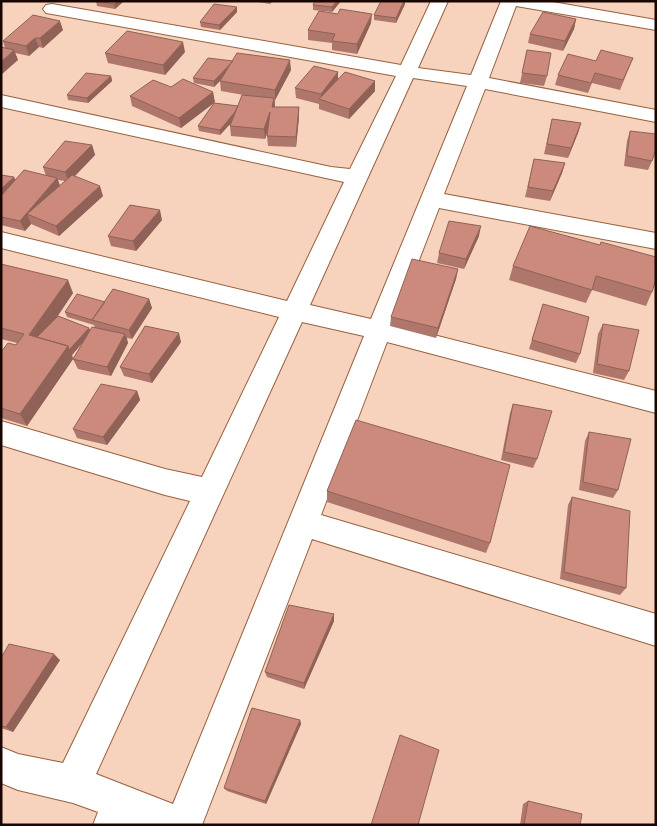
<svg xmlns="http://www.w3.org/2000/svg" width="657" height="826" font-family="'Space Grotesk',sans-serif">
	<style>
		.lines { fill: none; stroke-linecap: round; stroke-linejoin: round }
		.minor-casing { stroke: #97613f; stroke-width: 2 }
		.minor { fill: #fff; fill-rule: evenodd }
		.wall { fill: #af776b; fill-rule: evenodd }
		.shaded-wall { fill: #8f6157 }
		.building { fill: #cc8a7c; stroke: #8f6157 }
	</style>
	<rect width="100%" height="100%" fill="#f7d2bc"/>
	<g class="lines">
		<defs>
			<path id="minor" d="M431,1H448L418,68L471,75L501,1H547L656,20V30L516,6L489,78L656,110V122L485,89L444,194L656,233V249L439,208L394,325L656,391V413L387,342L321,515L656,614V646L312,539L202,825H93L98,812L73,803L18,790L1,783V747L18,754L63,763L190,501L165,495L1,445V421L165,469L202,477L279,317L1,248V232L287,301L344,182L1,107V95L331,167L350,169L396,76L52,14L46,13L43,9L46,5L52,4L401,65ZM413,78L467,86L371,319L310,305ZM302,322L364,336L173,804L96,774Z"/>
		</defs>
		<!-- minor casing -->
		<use href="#minor" class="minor-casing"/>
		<!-- minor -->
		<use href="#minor" class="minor"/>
	</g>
	<!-- wall -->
	<path class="wall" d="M96,1H124L115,9L97,6Z
		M252,1H273L270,4Z
		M315,1H341L332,12L313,10V5Z
		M405,4L396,23L374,20V15Z
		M237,7V12L220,30L201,27L200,22Z
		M338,14L371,23L357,54L332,50V43L308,40V30Z
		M576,19L574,29L563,51L528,43L530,34Z
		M63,30L43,48L39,47L29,56L15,53L18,60L5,48L3,41Z
		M527,50L547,76L544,86L520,83Z
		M185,52L165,75L108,63L105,53Z
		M633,58L620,90L592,83L588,93L555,85L558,75L596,61Z
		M291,70L275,100V107H299V117L296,147L268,146L267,136L268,129L265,139L231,136L230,126L231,123L220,135L199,131L198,126L214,103L181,128L132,106L130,96L171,87L213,92L214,103L238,106L249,96L221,91L220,81L221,80L214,87L194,83L193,78Z
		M338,72V79L375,91L349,119L319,109V104L296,98L295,88Z
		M111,76L112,81L88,103L68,100L67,95Z
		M552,119L581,123L578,133L568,158L544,154Z
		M630,131L652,161L648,170L624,166L627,141Z
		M92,145L95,155L75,176L103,196L59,236L31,224L25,231L1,225V175L14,177L16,180L46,176L43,167ZM58,180L65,181L60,186Z
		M534,159L565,163L562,173L550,201L525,197Z
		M162,220L136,251L111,246L108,236Z
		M479,236L464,269L437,263L439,253Z
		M601,242L652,292L646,306L592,290L586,303L509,280L513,266L600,245Z
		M1,264L73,293L58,316L89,328L90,331L95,328L94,325L67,317L65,312L105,302L149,299L152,308L132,339L127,338L128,343L111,376L78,369L73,359L85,339L72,355L73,359L27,426L1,418V352L16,345L17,343L1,339Z
		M458,269L456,279L436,338L390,326L391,317Z
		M543,304L580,354L576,363L529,349Z
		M603,324L629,371L624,380L593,373L598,334Z
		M181,342L152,383L124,376L120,367Z
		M137,391L140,400L107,445L77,438L73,429Z
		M513,404L537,459L533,468L501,460L510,413Z
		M589,432L618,490L613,498L579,490L585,441Z
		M327,491L490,543L486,553L327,502Z
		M572,497L626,588L620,595L560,579L568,505Z
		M334,621L304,689L267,677L265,672Z
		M1,658L60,660L13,732L1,728Z
		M300,720L301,724L266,804L227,791L224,788Z
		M528,801L580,825H520L523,804Z"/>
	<!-- shaded-wall -->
	<path class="shaded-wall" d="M117,1H124L115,9L114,4Z
		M337,1H341L332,12V7Z
		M404,1H405V4L396,23V18Z
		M237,7V12L220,30L219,25Z
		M372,14L371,23L357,54V44Z
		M576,19L574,29L563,51L565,41Z
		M60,21L63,30L43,48L40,38Z
		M35,38L39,47L29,56L26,46Z
		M183,42L185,52L165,75L163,65Z
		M14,50L18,60L1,75V62Z
		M290,60L291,70L275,100V90Z
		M233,61L234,66L214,87V81Z
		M338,72V82L321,100V94Z
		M111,76L112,81L88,103L87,98Z
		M375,81V91L349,119V109Z
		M213,92L215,102L181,128L179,118Z
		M274,98L275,108L272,107Z
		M240,106L241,112L220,135V130Z
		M299,107V117L296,147V137Z
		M270,112L271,122L265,139L264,129Z
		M581,123L578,133L568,158L571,148Z
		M92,145L95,155L69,182L65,172Z
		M565,163L562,173L550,201L553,191Z
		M14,177L18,187L1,203V189Z
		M57,178L61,188L27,214L31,224L25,231L20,221Z
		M100,186L103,196L59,236L56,226Z
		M160,210L162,220L136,251L133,241Z
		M481,226L479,236L464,269L466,259Z
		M458,269L456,279L436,338L438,328Z
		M68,280L73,293L41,340L29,335Z
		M149,299L152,308L132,339L129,330Z
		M89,328L91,333L72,355L73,359L27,426L20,414L68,346Z
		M179,333L181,342L152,383L149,374Z
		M125,334L128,343L111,376L107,367Z
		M137,391L140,400L107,445L103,437Z
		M334,614V621L304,689V683Z
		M54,654L60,660L13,732L6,727Z
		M300,720L301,724L266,804L265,801Z"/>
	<!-- building -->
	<path class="building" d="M99,1H117L114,4Z
		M315,1H337L332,7L313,5Z
		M381,1H404L396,18L374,15Z
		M214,4L237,7L219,25L200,22Z
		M340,9L372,14L357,44L332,41L335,34L308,30L319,11L338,14Z
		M543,12L576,19L565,41L530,34Z
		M33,15L60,21L40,38H35L26,46L3,41Z
		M127,31L183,42L163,65L105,53Z
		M1,47L14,50L1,62Z
		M527,50L551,53L547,76L522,73Z
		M601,50L633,58L623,80L595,73L591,83L558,75L568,54L596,61Z
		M237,53L290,60L275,90L220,81Z
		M208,58L233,61L214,81L193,78Z
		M314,66L338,72L321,94L295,88Z
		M345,72L375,81L349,109L319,99Z
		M86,73L111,76L87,98L67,95Z
		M183,79L213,92L179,118L130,96L153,80L171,87Z
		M242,95L274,98L272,107H299L296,137L267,136L270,112L264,129L230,126Z
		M214,103L238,106L235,112L220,130L198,126Z
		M552,119L581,123L571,148L547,144Z
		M630,131L656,134V149L652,161L627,156Z
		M65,141L92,145L65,172L43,167Z
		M534,159L565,163L553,191L528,187Z
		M24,170L57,178L20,221L1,217V196Z
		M1,175L14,177L1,189Z
		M72,175L100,186L56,226L27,214Z
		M130,205L160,210L133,241L108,236Z
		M449,221L481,226L466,259L439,253Z
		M530,226L600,245L601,242L656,257V279L652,292L596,276L592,290L513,266Z
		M412,259L458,269L438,328L391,317Z
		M1,264L68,280L29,335L68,346L20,414L1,408V352L8,343L16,345L24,334L1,328Z
		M113,289L149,299L129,330L92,320Z
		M77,294L105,302L92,320L65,312Z
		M543,304L589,317L580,354L532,340Z
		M58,316L89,328L69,350L68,346L37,337Z
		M603,324L639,330L629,371L597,364Z
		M145,326L179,333L149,374L120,367Z
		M92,327L125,334L107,367L73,359Z
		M101,384L137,391L103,437L73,429Z
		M513,404L552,411L537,459L504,452Z
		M356,420L510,465L490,543L327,491Z
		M589,432L631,439L618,490L583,482Z
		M572,497L630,511L626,588L564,572Z
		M289,605L334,614L304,683L265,672Z
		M9,644L54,654L6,727L1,726V658Z
		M252,708L300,720L265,801L224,788Z
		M400,735L439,750L418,825H371Z
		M528,801L582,814L580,825H524Z"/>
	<!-- border -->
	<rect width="657" height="826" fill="none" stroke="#1a0600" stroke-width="5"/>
</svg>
